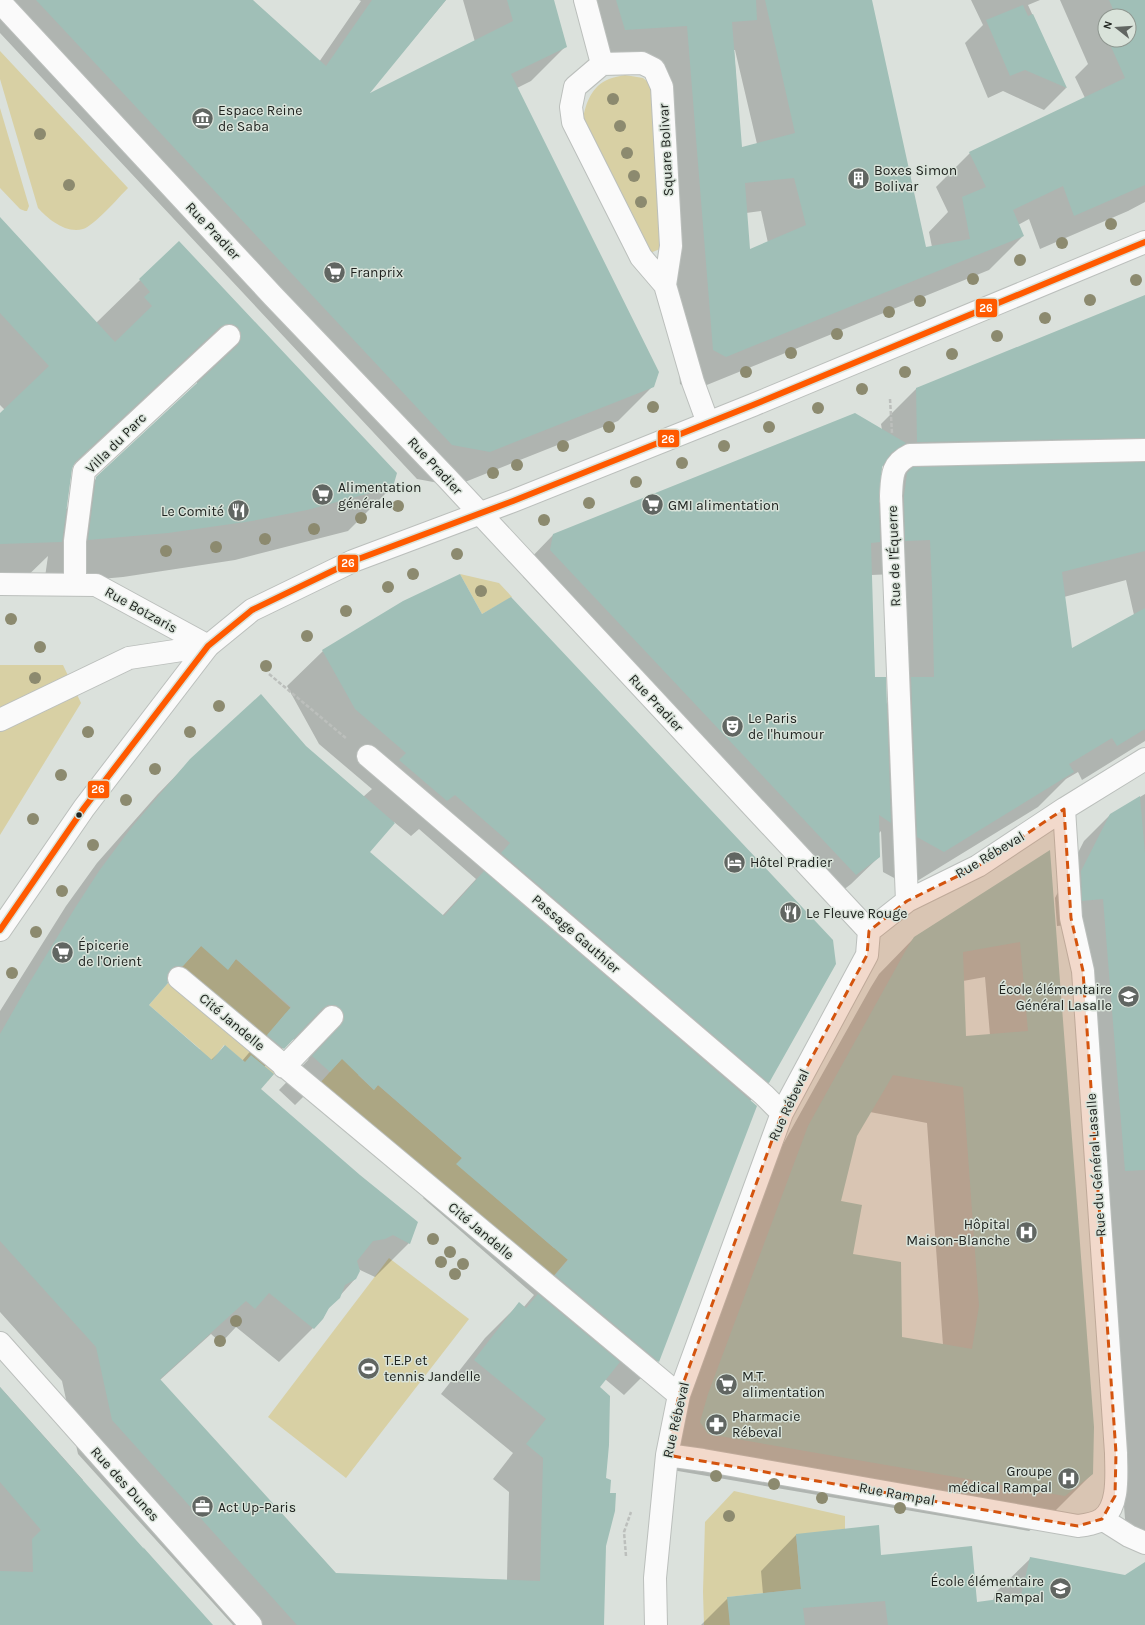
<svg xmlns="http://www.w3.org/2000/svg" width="1145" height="1625" font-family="Karla,sans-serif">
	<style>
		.green { fill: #d8d0a4 }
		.shadow { fill: #0003; fill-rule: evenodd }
		.building { fill: #a0bfb7; fill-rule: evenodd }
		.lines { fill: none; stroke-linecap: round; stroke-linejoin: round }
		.minor-casing { stroke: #bbbfbc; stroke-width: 24 }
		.major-casing { stroke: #bbbfbc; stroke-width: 24 }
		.path { stroke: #bcbfbc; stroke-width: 2.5; stroke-dasharray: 4 2; stroke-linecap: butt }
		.minor { stroke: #fafafa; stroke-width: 22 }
		.major { stroke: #fafafa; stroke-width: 22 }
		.bus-1-casing { stroke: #d9e3da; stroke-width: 9 }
		.bus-1 { stroke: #ff5a00; stroke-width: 6 }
		.tree { fill: #8c8a6f }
		.marked { fill: #d4540e; fill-opacity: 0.2; stroke: #d4540e; stroke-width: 3; stroke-dasharray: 8 5; stroke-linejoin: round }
		.bus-dot { fill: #202420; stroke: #d9e3da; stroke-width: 1.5 }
		.labels { text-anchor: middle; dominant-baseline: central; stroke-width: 3; stroke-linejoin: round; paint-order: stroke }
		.poi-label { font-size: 14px; fill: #202420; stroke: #d9e3da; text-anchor: start }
		.street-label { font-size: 14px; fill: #202420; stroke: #d9e3da }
		.line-badge { stroke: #d9e3da; stroke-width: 1.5 }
		.badge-label { font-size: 11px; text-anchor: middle; font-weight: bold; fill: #fff }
	</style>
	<rect width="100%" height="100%" fill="#dbe1dc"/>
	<!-- green -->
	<path class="green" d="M0,51L128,188C119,197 94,226 83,229C66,234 48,219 38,208L0,79Z
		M625,75L643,78L655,88L660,249L650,253L583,119C586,102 592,86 609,79C614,77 620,76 625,75Z
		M0,108L29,206L27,211H25L20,209L0,188Z
		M460,574L499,583L512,597L482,614Z
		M0,665H63L81,703L0,835Z
		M210,936V953L228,969L236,959L294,1011L286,1013L265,1038L181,968Z
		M168,983L276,1071L268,1081L224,1045L212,1061L177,1079L200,1049L149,1005Z
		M345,1055L362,1070L358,1075L374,1090L378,1085L462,1158L457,1164L554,1248L588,1236L551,1279L320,1083Z
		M389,1258L469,1319L346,1478L268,1417Z
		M734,1491L845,1516V1529L796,1535L801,1589L728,1597L730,1625H704L703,1592L705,1522Z"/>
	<!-- shadow -->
	<path class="shadow" d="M0,0H251L319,62L361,1L359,0H446L366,96L475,42L463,0H553L566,46L531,81L517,88L653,386L618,421L455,486L417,479L0,33Z
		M573,0H871L925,249L932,247L929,232L948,212L936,187L970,153L1085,98L1075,77L1088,64L1060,0H1145V202L1128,211L1040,249L1029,219L1018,225L1023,236L989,270L692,391L680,384L653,59L591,64ZM1105,16H1129V40H1105ZM734,50H735L757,144L741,148ZM761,211L768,243L749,251L746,213Z
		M971,0H1040L1028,5L1066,88L1044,110L1003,91L988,98L965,43L983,25Z
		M0,219L96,323L179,242L392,487L348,531L235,560L123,577L44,584L48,556L17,586L0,587V415L5,410L0,405ZM181,368L197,377V384L97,478L66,509L71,467L175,371Z
		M1145,296V741L1082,780L1078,772L1066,779L1038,807L909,886L883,872L881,831L878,834L879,857L851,884L828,902L523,577L526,563L553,535L882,430L881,424L916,389ZM882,465H883V477L905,476L878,504ZM896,574L899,690L886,704L874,678L871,575ZM1126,580L1134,615L1071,650L1064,597Z
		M482,615L769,1083L750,1101L756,1106L658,1361L624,1395L605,1379L598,1387L605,1478L603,1625H233L78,1454L62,1381L0,1312V1011L66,906L97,863L157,795L191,760L305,747L363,797L372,789L319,744L287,686L323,651ZM394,822L411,836L419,829L476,879L442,916L368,852ZM166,979L193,1003L258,1042L242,1061L225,1047L211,1060L147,1005ZM300,1038L310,1055L308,1060L279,1090L295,1105L307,1093L428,1192L423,1198L534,1295L523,1308L519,1304L485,1338L441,1394L513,1453L493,1479L509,1492L507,1580L335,1574L160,1380L211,1334L221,1343L236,1327L279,1362L323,1318L327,1310L355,1279L358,1269L375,1277L409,1243L260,1089L264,1067L291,1040Z
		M1145,794V1544L1126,1531L1078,924L1057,926L1055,898L1084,841L1110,815Z
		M1049,852L1092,1474L1056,1510L1029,1531L672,1470L665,1458L773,1162L871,987L879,974L915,937ZM985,977L990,1035L965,1037L963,981ZM870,1112L927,1123L943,1345L901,1338L852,1254L840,1202L856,1136Z
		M0,1387L83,1480L82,1481L212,1625H0Z
		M796,1535L881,1556L976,1603L993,1601L995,1593L1031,1558L1125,1576L1145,1567V1625H701L728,1598L763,1594L761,1571Z"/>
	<!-- building -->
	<path class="building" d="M36,0H253L326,66L372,0H446L370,93L513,21L507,0H554L567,47L511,74L659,372L654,387L490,452L452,445Z
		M616,0H756L757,20L732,22L742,147L795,133L765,0H872L926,247L970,239L962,197L986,187L969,152L1125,78L1109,42L1112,40H1129V16H1116L1109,0H1145V185L1074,216L1063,186L1013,210L1024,236L726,357L713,350L687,26L625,30ZM794,178L806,225L750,249L745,183Z
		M1023,5L1028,16L1033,14L1067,88L1025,70L1010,76L986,20Z
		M0,217L115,342L152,306L144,297L150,292L139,279L179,241L397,473L393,487L307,510L252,521L168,533L88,540L96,477L238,345L241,339V333L238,327L232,324H227L220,327L75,462L72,469L62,542L0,544V413L49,366L0,313Z
		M1145,295V438L917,442L916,388Z
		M855,413L906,443L891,453L882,467L879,495L880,542L871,543L875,677H886L891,823L879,815L880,857L856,875L550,550L553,534Z
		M1145,462V551L1062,572L1072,648L1145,608V729L1117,746L1112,738L1069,764L1074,772L944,852L917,837L911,677H934L932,586L930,540L905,541L904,496L907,473L913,467Z
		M460,574L482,614L511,597L833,940L836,964L769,1083L501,853L510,843L455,795L447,801L399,760L406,753L355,709L322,650L403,601Z
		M261,694L306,746L395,823L370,852L444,916L484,871L757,1106L659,1362L555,1275L568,1260L456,1164L462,1158L378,1085L374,1090L342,1059L330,1072L312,1056L341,1025L344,1020V1014L340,1008L335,1005H328L323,1008L284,1049L267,1035L291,1007L236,959L228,970L201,946L183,966H175L170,970L167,976L168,983L149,1005L212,1060L225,1045L245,1062L251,1055L274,1074L261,1089L360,1175L418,1222L410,1244L393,1235L385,1239L373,1241L357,1261L360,1271L356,1279L345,1285L340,1298L329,1308L323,1319L314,1329L269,1293L255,1309L246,1301L160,1379L336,1573L540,1581L543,1458L526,1444L546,1419L474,1360L519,1302L526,1308L538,1294L620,1362L600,1387L610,1396L609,1445L606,1478L611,1480L610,1493H616L615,1511L606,1546L604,1625H297L112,1420L96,1347L0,1241V1034L28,985L75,908L99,871L131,828L190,759Z
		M1140,796L1145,854V1170L1125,1171L1103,899L1082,901L1081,871L1110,814Z
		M1050,850L1094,1427L1093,1474L1065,1496L708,1434L700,1422L708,1394L808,1126L906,950L914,937ZM1020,942L1028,1031L966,1036L963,952ZM893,1075L963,1087L979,1306L972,1349L902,1337L901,1262L853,1254L862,1205L841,1201L857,1136Z
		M0,1387L144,1549L143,1547L213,1625H0V1571L33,1572L32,1539L41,1530L0,1482Z
		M879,1525L881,1555L972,1546L977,1602L1021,1596L1030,1557L1125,1575L1145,1562V1625H888L885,1601L803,1608L805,1625H730L727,1597L801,1589L796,1534Z"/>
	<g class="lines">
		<defs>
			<path id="minor" d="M585,0L602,64
				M0,2L273,296L447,478L869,931
				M665,285L671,246L662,87L654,69L642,63L602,64L575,87L571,107L573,122L641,257L665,285L693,382L708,423
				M0,584L96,585L208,646
				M75,585V541L84,471L229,336
				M0,720L129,658L208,646
				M368,756L764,1095L782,1113
				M907,901L891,496C892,477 891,464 910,455L1145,450
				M179,978L679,1395
				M284,1067L332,1017
				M0,1343L251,1625
				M667,1455L703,1460L1078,1526C1086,1525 1095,1524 1102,1519C1120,1506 1116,1472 1116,1453L1083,971L1071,918L1064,809
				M1102,1519L1129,1536L1145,1543
				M656,1625L655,1578L667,1455L679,1395L782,1113L867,955L869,931L907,901L978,866L1064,809L1145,759"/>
			<path id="major" d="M0,930L84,808L208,646L252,610L353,561L513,501L753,405L1145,242"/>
		</defs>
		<!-- minor casing -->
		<use href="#minor" class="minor-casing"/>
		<!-- major casing -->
		<use href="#major" class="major-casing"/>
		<!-- path -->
		<path class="path" d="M890,399L892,433
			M269,674L347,739
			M626,1556L624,1532L631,1512"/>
		<!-- minor -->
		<use href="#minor" class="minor"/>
		<!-- major -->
		<use href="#major" class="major"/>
		<defs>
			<path id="bus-1" d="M0,930L84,808L208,646L252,610L353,561L513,501L753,405L1145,242"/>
		</defs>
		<!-- bus-1 casing -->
		<use href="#bus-1" class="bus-1-casing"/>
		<!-- bus-1 -->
		<use href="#bus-1" class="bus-1"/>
	</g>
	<!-- trees -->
	<g class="tree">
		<circle cx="613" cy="99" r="6"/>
		<circle cx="620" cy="126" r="6"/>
		<circle cx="40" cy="134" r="6"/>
		<circle cx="627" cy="153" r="6"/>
		<circle cx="634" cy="176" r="6"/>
		<circle cx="69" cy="185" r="6"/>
		<circle cx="641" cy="202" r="6"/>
		<circle cx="1111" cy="224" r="6"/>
		<circle cx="1062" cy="243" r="6"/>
		<circle cx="1020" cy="260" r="6"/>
		<circle cx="973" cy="279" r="6"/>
		<circle cx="1136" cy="280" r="6"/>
		<circle cx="1090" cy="300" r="6"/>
		<circle cx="920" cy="301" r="6"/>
		<circle cx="889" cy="312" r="6"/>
		<circle cx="1045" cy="318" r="6"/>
		<circle cx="837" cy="334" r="6"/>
		<circle cx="997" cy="336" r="6"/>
		<circle cx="791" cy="353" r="6"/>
		<circle cx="952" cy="354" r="6"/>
		<circle cx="746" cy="372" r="6"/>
		<circle cx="905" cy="372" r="6"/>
		<circle cx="862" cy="389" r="6"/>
		<circle cx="653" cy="407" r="6"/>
		<circle cx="818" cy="408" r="6"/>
		<circle cx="609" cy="427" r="6"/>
		<circle cx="769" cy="427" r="6"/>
		<circle cx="563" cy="446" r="6"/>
		<circle cx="724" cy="446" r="6"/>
		<circle cx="682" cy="463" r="6"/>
		<circle cx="517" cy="465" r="6"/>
		<circle cx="493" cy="473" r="6"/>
		<circle cx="636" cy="482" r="6"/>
		<circle cx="589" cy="503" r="6"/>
		<circle cx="398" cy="506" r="6"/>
		<circle cx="361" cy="518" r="6"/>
		<circle cx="544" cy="520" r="6"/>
		<circle cx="314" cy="529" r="6"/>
		<circle cx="265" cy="539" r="6"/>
		<circle cx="216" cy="547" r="6"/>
		<circle cx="166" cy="551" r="6"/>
		<circle cx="457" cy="554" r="6"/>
		<circle cx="413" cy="574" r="6"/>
		<circle cx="388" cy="587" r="6"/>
		<circle cx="481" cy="591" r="6"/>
		<circle cx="346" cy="611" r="6"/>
		<circle cx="11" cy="619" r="6"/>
		<circle cx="307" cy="636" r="6"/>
		<circle cx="40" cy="647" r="6"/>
		<circle cx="266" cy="666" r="6"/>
		<circle cx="35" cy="678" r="6"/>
		<circle cx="219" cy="706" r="6"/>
		<circle cx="88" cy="732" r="6"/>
		<circle cx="190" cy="732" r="6"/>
		<circle cx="155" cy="769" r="6"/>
		<circle cx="61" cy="775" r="6"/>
		<circle cx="126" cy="800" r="6"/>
		<circle cx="33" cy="819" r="6"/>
		<circle cx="93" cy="845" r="6"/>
		<circle cx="62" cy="891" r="6"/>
		<circle cx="36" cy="932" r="6"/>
		<circle cx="12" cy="973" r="6"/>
		<circle cx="433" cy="1239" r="6"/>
		<circle cx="450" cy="1252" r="6"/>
		<circle cx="441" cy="1262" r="6"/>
		<circle cx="463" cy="1264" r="6"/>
		<circle cx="455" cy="1274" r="6"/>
		<circle cx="236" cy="1321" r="6"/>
		<circle cx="220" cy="1341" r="6"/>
		<circle cx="716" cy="1476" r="6"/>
		<circle cx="774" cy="1484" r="6"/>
		<circle cx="822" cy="1498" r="6"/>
		<circle cx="900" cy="1508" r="6"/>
		<circle cx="729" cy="1516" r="6"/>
	</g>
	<!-- marked area -->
	<path class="marked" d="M1064,809L1071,918L1083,971L1116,1453L1115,1496L1102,1519L1078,1526L667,1455L679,1395L782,1113L867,955L869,931L907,901L978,866Z"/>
	<!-- icons -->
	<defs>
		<symbol id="museum-disc" viewBox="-11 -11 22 22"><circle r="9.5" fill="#616662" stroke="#d9e3da"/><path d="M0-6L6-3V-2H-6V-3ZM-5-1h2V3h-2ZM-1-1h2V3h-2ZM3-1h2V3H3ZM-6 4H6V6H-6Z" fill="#fff"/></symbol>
		<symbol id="building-disc" viewBox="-11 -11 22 22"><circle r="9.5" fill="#616662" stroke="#d9e3da"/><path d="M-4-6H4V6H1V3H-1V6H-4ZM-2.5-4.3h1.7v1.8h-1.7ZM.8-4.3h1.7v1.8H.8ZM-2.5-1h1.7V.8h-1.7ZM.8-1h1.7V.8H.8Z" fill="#fff"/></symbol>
		<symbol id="supermarket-disc" viewBox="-11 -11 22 22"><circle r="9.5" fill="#616662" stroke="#d9e3da"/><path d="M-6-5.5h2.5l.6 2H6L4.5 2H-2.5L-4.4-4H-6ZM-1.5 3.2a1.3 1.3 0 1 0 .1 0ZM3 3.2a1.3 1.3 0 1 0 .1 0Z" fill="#fff"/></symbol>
		<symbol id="restaurant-disc" viewBox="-11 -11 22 22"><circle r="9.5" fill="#616662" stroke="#d9e3da"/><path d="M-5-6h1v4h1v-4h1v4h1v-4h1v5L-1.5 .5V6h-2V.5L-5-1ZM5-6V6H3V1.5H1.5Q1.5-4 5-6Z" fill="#fff"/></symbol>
		<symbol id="theatre-disc" viewBox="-11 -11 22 22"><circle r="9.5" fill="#616662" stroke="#d9e3da"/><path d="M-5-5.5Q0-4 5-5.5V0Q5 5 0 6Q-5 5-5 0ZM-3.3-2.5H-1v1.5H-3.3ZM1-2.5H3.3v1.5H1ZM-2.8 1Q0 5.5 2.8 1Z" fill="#fff"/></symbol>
		<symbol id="hotel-disc" viewBox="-11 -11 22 22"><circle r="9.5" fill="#616662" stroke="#d9e3da"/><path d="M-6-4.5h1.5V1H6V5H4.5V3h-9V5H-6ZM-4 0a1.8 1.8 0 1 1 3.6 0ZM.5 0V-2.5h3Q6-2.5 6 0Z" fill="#fff"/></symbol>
		<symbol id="school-disc" viewBox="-11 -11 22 22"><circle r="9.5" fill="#616662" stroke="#d9e3da"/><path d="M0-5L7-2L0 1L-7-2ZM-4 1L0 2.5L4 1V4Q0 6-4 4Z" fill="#fff"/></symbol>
		<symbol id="hospital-disc" viewBox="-11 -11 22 22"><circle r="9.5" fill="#616662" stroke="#d9e3da"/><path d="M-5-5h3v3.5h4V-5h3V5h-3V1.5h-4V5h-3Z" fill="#fff"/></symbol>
		<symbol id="stadium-disc" viewBox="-11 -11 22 22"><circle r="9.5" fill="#616662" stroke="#d9e3da"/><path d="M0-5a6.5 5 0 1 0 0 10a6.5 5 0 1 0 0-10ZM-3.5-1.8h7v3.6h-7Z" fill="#fff"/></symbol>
		<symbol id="pharmacy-disc" viewBox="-11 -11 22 22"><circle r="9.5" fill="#616662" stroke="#d9e3da"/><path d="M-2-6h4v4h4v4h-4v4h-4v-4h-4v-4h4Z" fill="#fff"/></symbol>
		<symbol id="office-disc" viewBox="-11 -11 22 22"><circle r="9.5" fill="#616662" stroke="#d9e3da"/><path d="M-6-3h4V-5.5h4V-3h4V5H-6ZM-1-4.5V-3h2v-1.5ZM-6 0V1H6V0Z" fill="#fff"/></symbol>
	</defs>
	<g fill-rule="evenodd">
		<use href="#museum-disc" x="190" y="106" width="25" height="25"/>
		<use href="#building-disc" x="846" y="166" width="25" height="25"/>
		<use href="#supermarket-disc" x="322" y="260" width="25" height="25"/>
		<use href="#supermarket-disc" x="310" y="482" width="25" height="25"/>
		<use href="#supermarket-disc" x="640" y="492" width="25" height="25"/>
		<use href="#restaurant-disc" x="226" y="498" width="25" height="25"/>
		<use href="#theatre-disc" x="720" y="714" width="25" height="25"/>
		<use href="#hotel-disc" x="722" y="850" width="25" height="25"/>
		<use href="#restaurant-disc" x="778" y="900" width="25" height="25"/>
		<use href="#supermarket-disc" x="50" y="940" width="25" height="25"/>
		<use href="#school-disc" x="1116" y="984" width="25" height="25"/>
		<use href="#hospital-disc" x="1014" y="1220" width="25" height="25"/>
		<use href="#stadium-disc" x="356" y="1356" width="25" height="25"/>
		<use href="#supermarket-disc" x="714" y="1372" width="25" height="25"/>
		<use href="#pharmacy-disc" x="704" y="1412" width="25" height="25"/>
		<use href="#hospital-disc" x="1056" y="1466" width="25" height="25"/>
		<use href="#office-disc" x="190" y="1494" width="25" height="25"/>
		<use href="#school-disc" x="1048" y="1576" width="25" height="25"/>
	</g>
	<!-- markers -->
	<circle class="bus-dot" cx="79" cy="815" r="3.5"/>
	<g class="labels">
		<!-- poi labels -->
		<g class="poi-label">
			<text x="218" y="110">Espace Reine<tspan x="218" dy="16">de Saba</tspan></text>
			<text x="874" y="170">Boxes Simon<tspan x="874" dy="16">Bolivar</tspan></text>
			<text x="350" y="272">Franprix</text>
			<text x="338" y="487">Alimentation<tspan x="338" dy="16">générale</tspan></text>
			<text x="668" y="505">GMI alimentation</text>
			<text x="224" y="511" text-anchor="end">Le Comité</text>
			<text x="748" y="718">Le Paris<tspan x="748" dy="16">de l'humour</tspan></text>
			<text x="750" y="862">Hôtel Pradier</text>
			<text x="806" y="913">Le Fleuve Rouge</text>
			<text x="78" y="945">Épicerie<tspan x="78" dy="16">de l'Orient</tspan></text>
			<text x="1112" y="989" text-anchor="end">École élémentaire<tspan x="1112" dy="16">Général Lasalle</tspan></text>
			<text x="1010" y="1224" text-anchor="end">Hôpital<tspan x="1010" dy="16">Maison-Blanche</tspan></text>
			<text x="384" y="1360">T.E.P et<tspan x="384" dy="16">tennis Jandelle</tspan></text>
			<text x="742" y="1376">M.T.<tspan x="742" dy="16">alimentation</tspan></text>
			<text x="732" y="1416">Pharmacie<tspan x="732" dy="16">Rébeval</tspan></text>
			<text x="1052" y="1471" text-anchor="end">Groupe<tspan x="1052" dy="16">médical Rampal</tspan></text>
			<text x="218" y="1507">Act Up-Paris</text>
			<text x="1044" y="1581" text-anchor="end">École élémentaire<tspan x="1044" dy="16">Rampal</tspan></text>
		</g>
		<!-- street labels -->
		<g class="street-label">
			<text transform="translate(666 150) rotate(-93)">Square Bolivar</text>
			<text transform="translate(213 231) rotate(47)">Rue Pradier</text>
			<text transform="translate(116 443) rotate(-45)">Villa du Parc</text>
			<text transform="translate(435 466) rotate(47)">Rue Pradier</text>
			<text transform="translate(894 556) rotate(-92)">Rue de l'Équerre</text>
			<text transform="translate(141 610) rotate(29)">Rue Botzaris</text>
			<text transform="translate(656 703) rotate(47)">Rue Pradier</text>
			<text transform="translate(990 855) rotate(-31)">Rue Rébeval</text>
			<text transform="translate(576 934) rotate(41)">Passage Gauthier</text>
			<text transform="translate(232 1022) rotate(40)">Cité Jandelle</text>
			<text transform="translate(789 1105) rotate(-65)">Rue Rébeval</text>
			<text transform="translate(1096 1165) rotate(-94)">Rue du Général Lasalle</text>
			<text transform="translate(481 1231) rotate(40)">Cité Jandelle</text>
			<text transform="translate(676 1420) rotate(-77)">Rue Rébeval</text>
			<text transform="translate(125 1484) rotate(48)">Rue des Dunes</text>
			<text transform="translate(897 1494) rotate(10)">Rue Rampal</text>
		</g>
	</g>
	<g class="line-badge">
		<rect x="975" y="298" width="23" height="20" rx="4" fill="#ff5a00"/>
		<rect x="657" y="429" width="23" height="19" rx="4" fill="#ff5a00"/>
		<rect x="337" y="554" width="22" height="19" rx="4" fill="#ff5a00"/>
		<rect x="87" y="780" width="23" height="19" rx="4" fill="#ff5a00"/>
	</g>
	<g class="badge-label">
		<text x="986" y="312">26</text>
		<text x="668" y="443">26</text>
		<text x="348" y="567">26</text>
		<text x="98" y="793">26</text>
	</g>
	<!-- north arrow -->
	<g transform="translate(1117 28) rotate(287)"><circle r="19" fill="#d9e3da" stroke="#8f9790"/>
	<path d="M0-3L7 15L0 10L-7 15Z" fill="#616662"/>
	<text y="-6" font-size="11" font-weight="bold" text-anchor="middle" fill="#202420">N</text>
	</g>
</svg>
